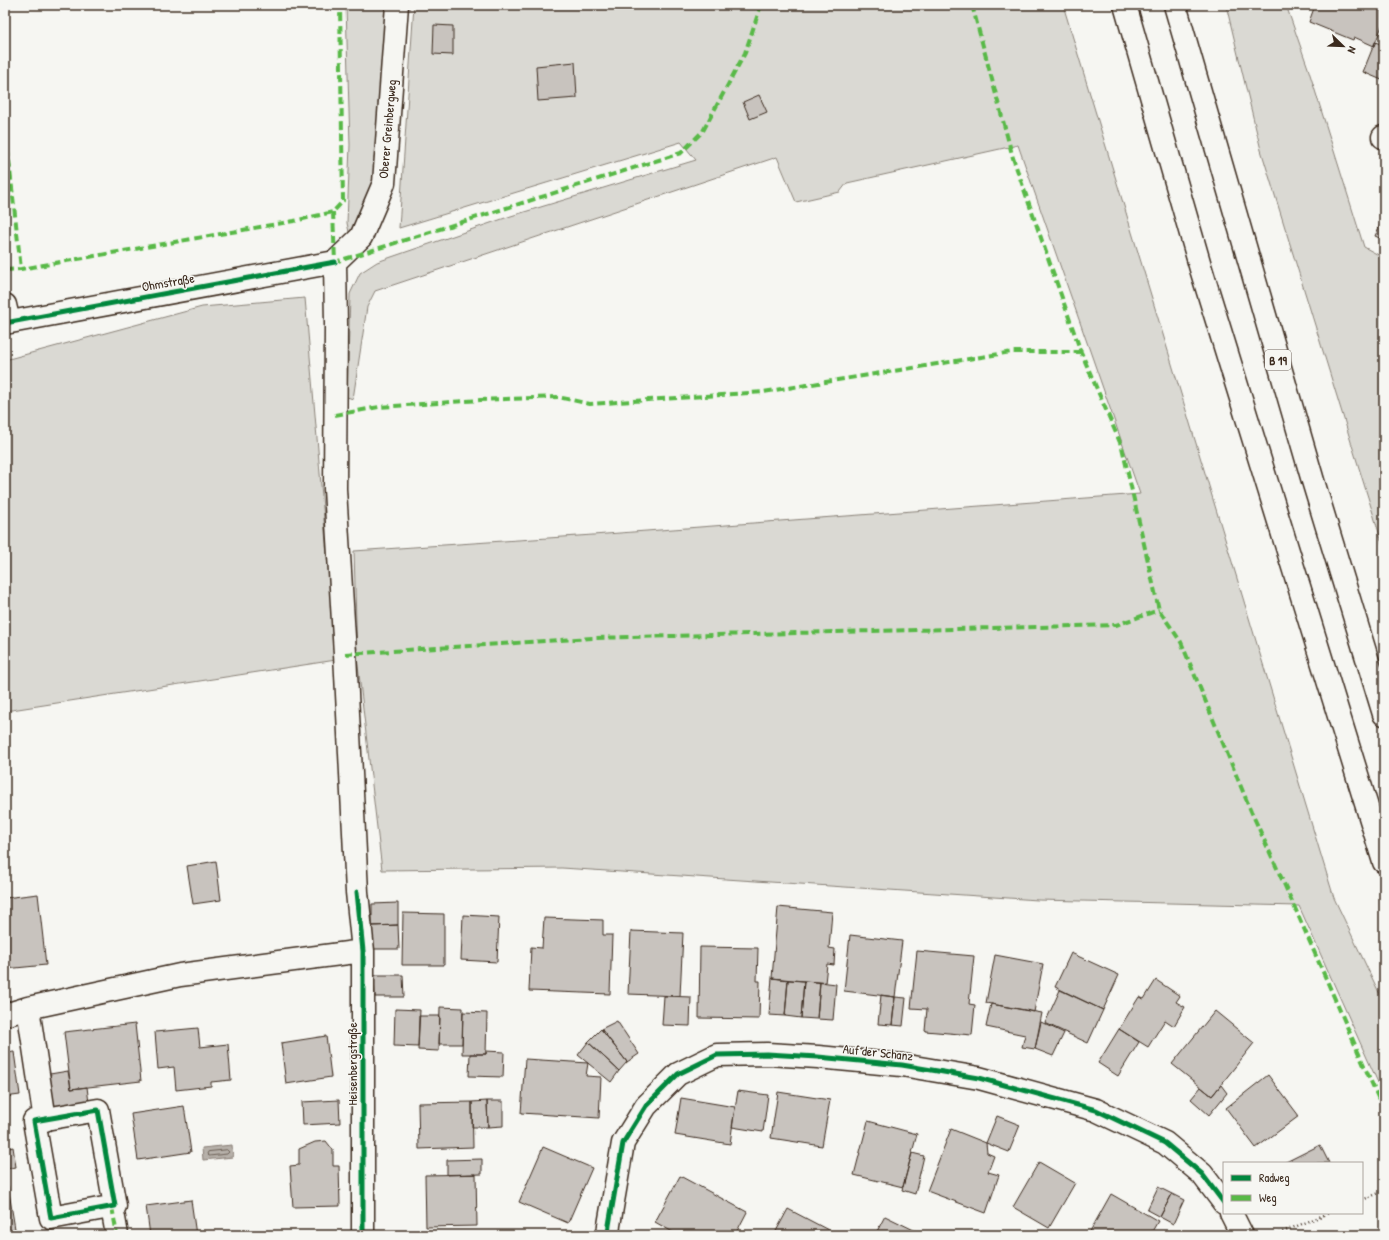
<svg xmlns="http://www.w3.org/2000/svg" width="1389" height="1240" font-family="'Patrick Hand',sans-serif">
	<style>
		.green { fill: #dad9d3; stroke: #8a8278 }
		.water { fill: #b6b0a9; stroke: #857a71 }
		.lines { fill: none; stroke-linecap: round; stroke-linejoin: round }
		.shore { stroke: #6c6056; stroke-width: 1 }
		.building { fill: #c8c3be; stroke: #3b2a1e }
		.minor-casing { stroke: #3b2a1e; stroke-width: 25 }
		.highway-casing { stroke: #3b2a1e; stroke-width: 25 }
		.path { stroke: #3b2a1e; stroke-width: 2.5; stroke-dasharray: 1 3; stroke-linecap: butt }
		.minor { stroke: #f6f6f2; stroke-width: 22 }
		.highway { stroke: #f6f6f2; stroke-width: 22 }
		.quiet { stroke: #58b947; stroke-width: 4; stroke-dasharray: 8 4; stroke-linecap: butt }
		.cycleway-casing { stroke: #f6f6f2; stroke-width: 8 }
		.cycleway { stroke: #00873e; stroke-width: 5 }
		.labels { text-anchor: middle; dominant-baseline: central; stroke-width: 3; stroke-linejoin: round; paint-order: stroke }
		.shield { fill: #f6f6f2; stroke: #73675e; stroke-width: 1 }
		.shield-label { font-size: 12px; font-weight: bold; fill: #3b2a1e }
		.street-label { font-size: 13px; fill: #3b2a1e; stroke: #f6f6f2 }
	</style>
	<rect width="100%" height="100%" fill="#f6f6f2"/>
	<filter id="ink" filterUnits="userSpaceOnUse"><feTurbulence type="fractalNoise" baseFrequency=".025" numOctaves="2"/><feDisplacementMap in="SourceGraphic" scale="8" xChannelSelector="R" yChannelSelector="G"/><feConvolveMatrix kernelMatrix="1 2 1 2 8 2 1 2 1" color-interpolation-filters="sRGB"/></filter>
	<g filter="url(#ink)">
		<!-- green -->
		<path class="green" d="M346,5H387L374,176L356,229L354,232H349L347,223L350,145Z
			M414,5H1063L1334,898L1384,1003V1096L1299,906L1038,900L562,868L382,870L357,657L354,551L593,535L1140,494L1018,145L847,183L840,192L796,202L777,157L375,291L367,307L353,399L347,397L350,294L360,273L377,262L511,216L696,160L681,142L399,228Z
			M1226,5H1286L1308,68L1364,247L1384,258V549L1261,150Z
			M305,298L336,660L5,711V360L202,307Z"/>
		<!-- water -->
		<path class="water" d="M232,1145L233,1157L203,1160L202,1148Z"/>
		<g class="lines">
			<!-- shore -->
			<path class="shore" d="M227,1150L229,1152L227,1154L209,1156L207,1154L208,1152Z"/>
		</g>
		<!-- building -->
		<path class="building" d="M1310,5H1359L1365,8L1366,5H1384V21L1374,46L1354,37L1353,40L1309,22L1314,8L1310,6Z
			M434,25L453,26V55L433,54Z
			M1375,42L1384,45V81L1363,72Z
			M575,62L577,98L538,101L536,66Z
			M759,95L767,112L750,119L743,102Z
			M1384,216V240L1375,236Z
			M216,861L221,900L193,904L187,866Z
			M38,894L46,965L5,969V898Z
			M398,903V925L372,926V904Z
			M778,907L832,912L829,948L835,949L834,965L827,964L825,983L772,978Z
			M403,913L444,914V965H402Z
			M463,915L499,917L497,962L461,960Z
			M544,918L603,920V935H612L610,994L529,991L531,947L542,948Z
			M398,925L399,949H373L372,926Z
			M631,931L683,933L680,996L628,994Z
			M850,935L902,941L895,997L844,991Z
			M700,947L758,948L757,981H760L759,1019L699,1018Z
			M917,951L974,956L969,1004L975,1005L972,1035L925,1031L927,1009L911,1008Z
			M1071,953L1119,975L1103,1010L1055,987Z
			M995,955L1043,964L1034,1012L986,1003Z
			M374,975H403L404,997H375Z
			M772,978L788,980L785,1016L769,1015Z
			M788,980L804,981L801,1018L785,1016Z
			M1156,980L1180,996L1176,1002L1185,1007L1174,1026L1165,1020L1148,1047L1119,1029L1139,997L1144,999Z
			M804,981L820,982L817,1019L801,1018Z
			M820,982L836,984L833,1020L817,1019Z
			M1060,990L1103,1010L1088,1043L1045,1023Z
			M881,995L895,997L892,1025L878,1024Z
			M664,996L691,997L690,1026L662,1025Z
			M895,997L906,998L903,1026L892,1025Z
			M991,1004L1042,1013L1035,1049L1022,1047L1025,1035L986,1027Z
			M440,1007L463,1008L462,1044H439Z
			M395,1009L420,1010L418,1047L394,1046Z
			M1215,1011L1254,1043L1212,1096L1172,1064Z
			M463,1012L487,1013L486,1054H462Z
			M419,1016H440L439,1051L418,1050Z
			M617,1021L639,1054L627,1062L601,1029Z
			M1041,1022L1064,1033L1053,1056L1035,1049Z
			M135,1024L141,1081L71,1089L64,1032Z
			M198,1028L200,1047L228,1044L231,1080L211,1082V1086L176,1090L174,1067L158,1069L155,1032Z
			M601,1029L627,1062L619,1071L588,1042Z
			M1119,1029L1139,1042L1118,1076L1098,1063Z
			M326,1036L331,1077L286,1084L281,1043Z
			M588,1042L619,1071L611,1082L578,1055Z
			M486,1051L504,1052L503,1077L469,1076L470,1054H486Z
			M14,1052L20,1095L5,1097V1053Z
			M525,1059L588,1063L586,1076L601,1077L599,1118L521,1113Z
			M68,1071L71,1089L87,1087L89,1103L53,1107L50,1074Z
			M1268,1075L1299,1116L1256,1148L1226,1108Z
			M1221,1085L1227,1093L1209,1115L1191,1099L1201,1087L1212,1096Z
			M738,1091L768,1095L763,1132L732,1127Z
			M778,1092L830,1100L822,1146L771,1138Z
			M681,1098L735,1107L730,1144L675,1135Z
			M339,1100L340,1123L303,1125L302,1102Z
			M487,1101H503V1126L488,1127Z
			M487,1101L488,1127H472V1102Z
			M472,1102L473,1147L419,1149L418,1103Z
			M184,1106L191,1152L138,1160L131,1114Z
			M997,1116L1020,1125L1009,1152L986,1143Z
			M868,1121L917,1134L903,1187L854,1175Z
			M951,1129L986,1143L987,1153L994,1156L988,1172L999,1175L986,1213L927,1191Z
			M326,1141L333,1150V1166H339L340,1206L293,1207L290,1166L299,1165V1149L315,1142Z
			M1320,1145L1329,1163H1284Z
			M13,1147L16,1167L5,1169V1149Z
			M543,1147L592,1168L568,1223L519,1202Z
			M912,1153L924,1156L915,1194L902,1190Z
			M482,1159V1174L447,1175V1160Z
			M1039,1162L1075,1183L1049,1228L1013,1207Z
			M476,1174L477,1226L426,1227L425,1175Z
			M680,1176L747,1212L735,1235H678L655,1222Z
			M8,1186L16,1235H5V1187Z
			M1158,1187L1172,1194L1160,1217L1147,1210Z
			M1111,1194L1158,1221L1150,1235H1088Z
			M1172,1194L1184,1200L1173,1224L1160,1217Z
			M191,1200L196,1235H150L146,1206Z
			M788,1209L832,1232L830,1235H774Z
			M885,1216L924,1235H875Z"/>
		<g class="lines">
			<defs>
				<path id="minor" d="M1383,137H1384
					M335,262L336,324L335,489L345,654L357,892L363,951V1235
					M335,262L361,237L384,183L397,5
					M5,305L9,322
					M5,323L335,262
					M28,1008L45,1120
					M5,1015L28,1008L180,975L363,951
					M98,1110L115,1206L51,1218L34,1121Z
					M112,1207L117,1235
					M1231,1213L1242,1235
					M608,1235L609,1225L623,1143L646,1106L678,1074L717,1055L767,1054L818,1057L902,1065L979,1078L1096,1110L1165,1143L1202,1174L1224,1203"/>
				<path id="highway" d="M1125,5L1201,269L1384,862
					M1175,5L1313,481L1384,714"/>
			</defs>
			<!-- minor casing -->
			<use href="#minor" class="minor-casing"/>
			<!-- highway casing -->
			<use href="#highway" class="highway-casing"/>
			<!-- path -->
			<path class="path" d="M1362,1200L1384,1191
				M1275,1235L1329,1213"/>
			<!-- minor -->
			<use href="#minor" class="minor"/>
			<!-- highway -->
			<use href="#highway" class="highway"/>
			<!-- quiet -->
			<path class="quiet" d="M972,5L1013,158L1081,352L1122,447L1159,610L1181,642L1251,811L1295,908L1384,1111
				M5,125L21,269
				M333,212L335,262L681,153L703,131L745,53L761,5
				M5,270L21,269L294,221L333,212L343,201L340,5
				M335,415L379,407L480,400L558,397L590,404L763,392L1012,352H1081
				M345,654L592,638L1116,625L1159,610
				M112,1207L117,1235"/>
			<defs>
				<path id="cycleway" d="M5,323L335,262
					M357,892L363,951V1235
					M98,1110L115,1206L51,1218L34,1121Z
					M608,1235L609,1225L623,1143L646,1106L678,1074L717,1055L767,1054L818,1057L902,1065L979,1078L1096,1110L1165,1143L1202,1174L1224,1203"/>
			</defs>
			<!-- cycleway casing -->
			<use href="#cycleway" class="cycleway-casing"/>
			<!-- cycleway -->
			<use href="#cycleway" class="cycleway"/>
		</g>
	</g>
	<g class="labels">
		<!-- shield labels -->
		<rect class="shield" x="1265" y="350" width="26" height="20" rx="3"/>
		<g class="shield-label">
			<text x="1278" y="360">B 19</text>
		</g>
		<!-- street labels -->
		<g class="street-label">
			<text transform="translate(387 129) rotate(-85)">Oberer Greinbergweg</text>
			<text transform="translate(168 282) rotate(-10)">Ohmstraße</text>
			<text transform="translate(878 1052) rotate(6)">Auf der Schanz</text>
			<text transform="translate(352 1064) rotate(-90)">Heisenbergstraße</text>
		</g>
	</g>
	<!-- margin -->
	<rect width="1389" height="1240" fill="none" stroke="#f6f6f2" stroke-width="20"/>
	<rect x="10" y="10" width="1369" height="1220" fill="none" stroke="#3b2a1e" stroke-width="1.5" filter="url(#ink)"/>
	<!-- legend -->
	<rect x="1223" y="1162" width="140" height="52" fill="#f6f6f2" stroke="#aba49d"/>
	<rect x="1231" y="1175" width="20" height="6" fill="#00873e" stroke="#aba49d"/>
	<text x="1259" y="1182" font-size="12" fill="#3b2a1e">Radweg</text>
	<rect x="1231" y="1195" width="20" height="6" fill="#58b947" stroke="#aba49d"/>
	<text x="1259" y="1202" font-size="12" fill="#3b2a1e">Weg</text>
	<!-- north arrow -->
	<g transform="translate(1343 46) rotate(113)" stroke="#f6f6f2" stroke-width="3" paint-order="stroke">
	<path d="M0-3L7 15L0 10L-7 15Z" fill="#3b2a1e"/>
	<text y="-6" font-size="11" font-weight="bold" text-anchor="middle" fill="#3b2a1e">N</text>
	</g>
</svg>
